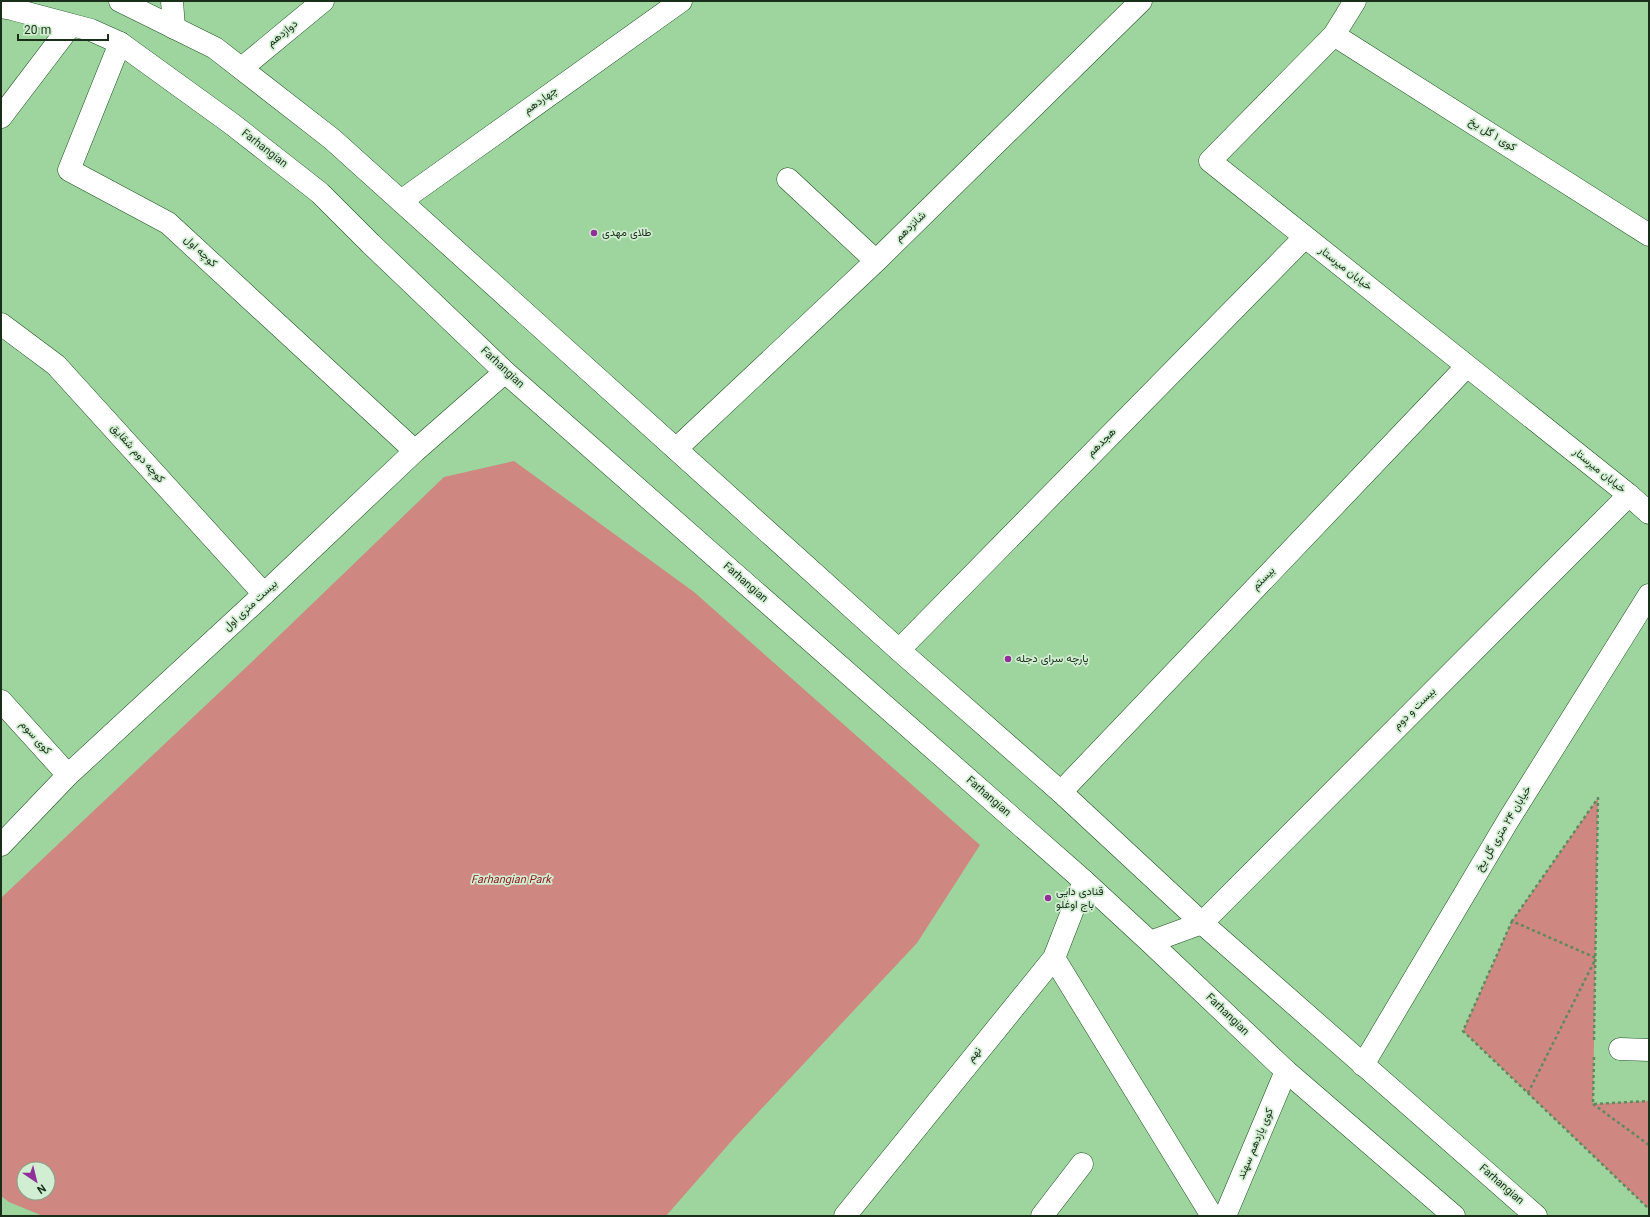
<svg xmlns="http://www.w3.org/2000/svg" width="1650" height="1217" font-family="Georgia,Vazirmatn,serif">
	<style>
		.green { fill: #ce8781; fill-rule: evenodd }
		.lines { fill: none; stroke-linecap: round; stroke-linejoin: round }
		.minor-casing { stroke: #1e5222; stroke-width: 23 }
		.major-casing { stroke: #1e5222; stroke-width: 23 }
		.path { stroke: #608861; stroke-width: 2.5; stroke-dasharray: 3 3; stroke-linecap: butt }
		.minor { stroke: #fff; stroke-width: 22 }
		.major { stroke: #fff; stroke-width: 22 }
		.poi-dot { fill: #913098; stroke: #d2eed2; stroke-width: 1.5 }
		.labels { text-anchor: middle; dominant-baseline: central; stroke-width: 3.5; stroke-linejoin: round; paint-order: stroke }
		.street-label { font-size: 11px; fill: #192f1a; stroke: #d2eed2 }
		.poi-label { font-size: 11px; fill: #192f1a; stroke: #d2eed2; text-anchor: start }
		.park-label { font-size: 11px; font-style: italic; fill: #90181e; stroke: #d2eed2 }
	</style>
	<rect width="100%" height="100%" fill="#9ed59e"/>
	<!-- green -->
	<path class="green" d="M514,461L694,592L980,845L917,943L735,1137L666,1216H43L9,1202L1,1196V898L258,656L444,477ZM24,1169H48V1193H24Z
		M1598,798L1593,1104L1649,1101V1209L1463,1031L1512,921Z"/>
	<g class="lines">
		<defs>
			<path id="minor" d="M172,1L174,28
				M1355,1L1334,35L1210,161L1629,495L1649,513
				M1334,35L1649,235
				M120,43L69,170L168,223L415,451
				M242,68L323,1
				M1,117L71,25
				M788,179L876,261
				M401,201L681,1
				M1,324L56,365L264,594
				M676,449L876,261L1141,1
				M899,650L1305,237
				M1,701L68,775
				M1061,792L1467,366
				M1,845L68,775L264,594L415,451L505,372
				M1202,923L1629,495
				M1054,958L1212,1216
				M1620,1049L1649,1050
				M1363,1065L1509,819L1649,595
				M845,1216L1054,958L1084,881
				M1042,1216L1082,1164
				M1225,1216L1286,1071"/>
			<path id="major" d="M120,1L215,48L332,139L899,650L1061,792L1202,923L1536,1216
				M1,7L12,9L91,30L120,43L232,124L320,193L371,244L505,372L1084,881L1150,942L1286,1071L1454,1216
				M1150,942L1202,923"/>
		</defs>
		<!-- minor casing -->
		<use href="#minor" class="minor-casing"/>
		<!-- major casing -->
		<use href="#major" class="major-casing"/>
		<!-- path -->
		<path class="path" d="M1512,921L1463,1031L1649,1209
			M1594,1040L1598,798L1512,921L1596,958
			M1594,1057L1593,1104L1649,1101
			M1528,1093L1595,960
			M1593,1104L1649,1145"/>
		<!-- minor -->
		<use href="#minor" class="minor"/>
		<!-- major -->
		<use href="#major" class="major"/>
	</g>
	<!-- markers -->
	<g class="poi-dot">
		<circle cx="594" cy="233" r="4"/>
		<circle cx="1008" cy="659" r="4"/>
		<circle cx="1048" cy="898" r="4"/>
	</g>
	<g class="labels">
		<!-- street labels -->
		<g class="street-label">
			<text transform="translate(283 34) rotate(-39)">دوازدهم</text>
			<text transform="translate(541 101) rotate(-36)">چهاردهم</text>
			<text transform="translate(1492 135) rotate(32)">کوی ۱ گل یخ</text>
			<text transform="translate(264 149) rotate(38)">Farhangian</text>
			<text transform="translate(911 227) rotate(-44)">شانزدهم</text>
			<text transform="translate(200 252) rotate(43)">کوچه اول</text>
			<text transform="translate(1345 269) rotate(38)">خیابان میرستار</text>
			<text transform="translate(502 368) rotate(43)">Farhangian</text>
			<text transform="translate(1102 443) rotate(-45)">هجدهم</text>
			<text transform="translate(137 454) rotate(48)">کوچه دوم شقایق</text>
			<text transform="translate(1599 471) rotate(39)">خیابان میرستار</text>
			<text transform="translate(1264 579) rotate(-46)">بیستم</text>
			<text transform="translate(745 583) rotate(41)">Farhangian</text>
			<text transform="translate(251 606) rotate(-43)">بیست متری اول</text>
			<text transform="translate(1415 709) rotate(-45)">بیست و دوم</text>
			<text transform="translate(35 738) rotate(48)">کوی سوم</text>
			<text transform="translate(988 797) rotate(41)">Farhangian</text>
			<text transform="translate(1504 829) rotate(-59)">خیابان ۲۴ متری گل یخ</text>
			<text transform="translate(1227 1015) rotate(44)">Farhangian</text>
			<text transform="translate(975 1055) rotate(-51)">نهم</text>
			<text transform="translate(1256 1144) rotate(-67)">کوی یازدهم سهند</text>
			<text transform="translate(1501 1185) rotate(41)">Farhangian</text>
		</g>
		<!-- poi labels -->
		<g class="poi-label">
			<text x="602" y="233">طلای مهدی</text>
			<text x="1016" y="659">پارچه سرای دجله</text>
			<text x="1056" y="892">قنادی دایی<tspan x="1056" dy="13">باج اوغلو</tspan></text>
		</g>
		<!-- park labels -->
		<g class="park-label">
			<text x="511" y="880">Farhangian Park</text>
		</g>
	</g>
	<!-- border -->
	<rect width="1650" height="1217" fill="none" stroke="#192f1a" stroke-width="4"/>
	<!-- north arrow -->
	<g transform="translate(36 1181) rotate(145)"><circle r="19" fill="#d2eed2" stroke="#88a288"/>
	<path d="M0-3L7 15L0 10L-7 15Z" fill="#913098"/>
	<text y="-6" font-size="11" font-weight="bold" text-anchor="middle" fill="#192f1a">N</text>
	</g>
	<!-- scale -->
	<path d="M18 34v6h90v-6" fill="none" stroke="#192f1a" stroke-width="2"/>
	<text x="24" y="34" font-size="12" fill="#192f1a" stroke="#d2eed2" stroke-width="3" paint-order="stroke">20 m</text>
</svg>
